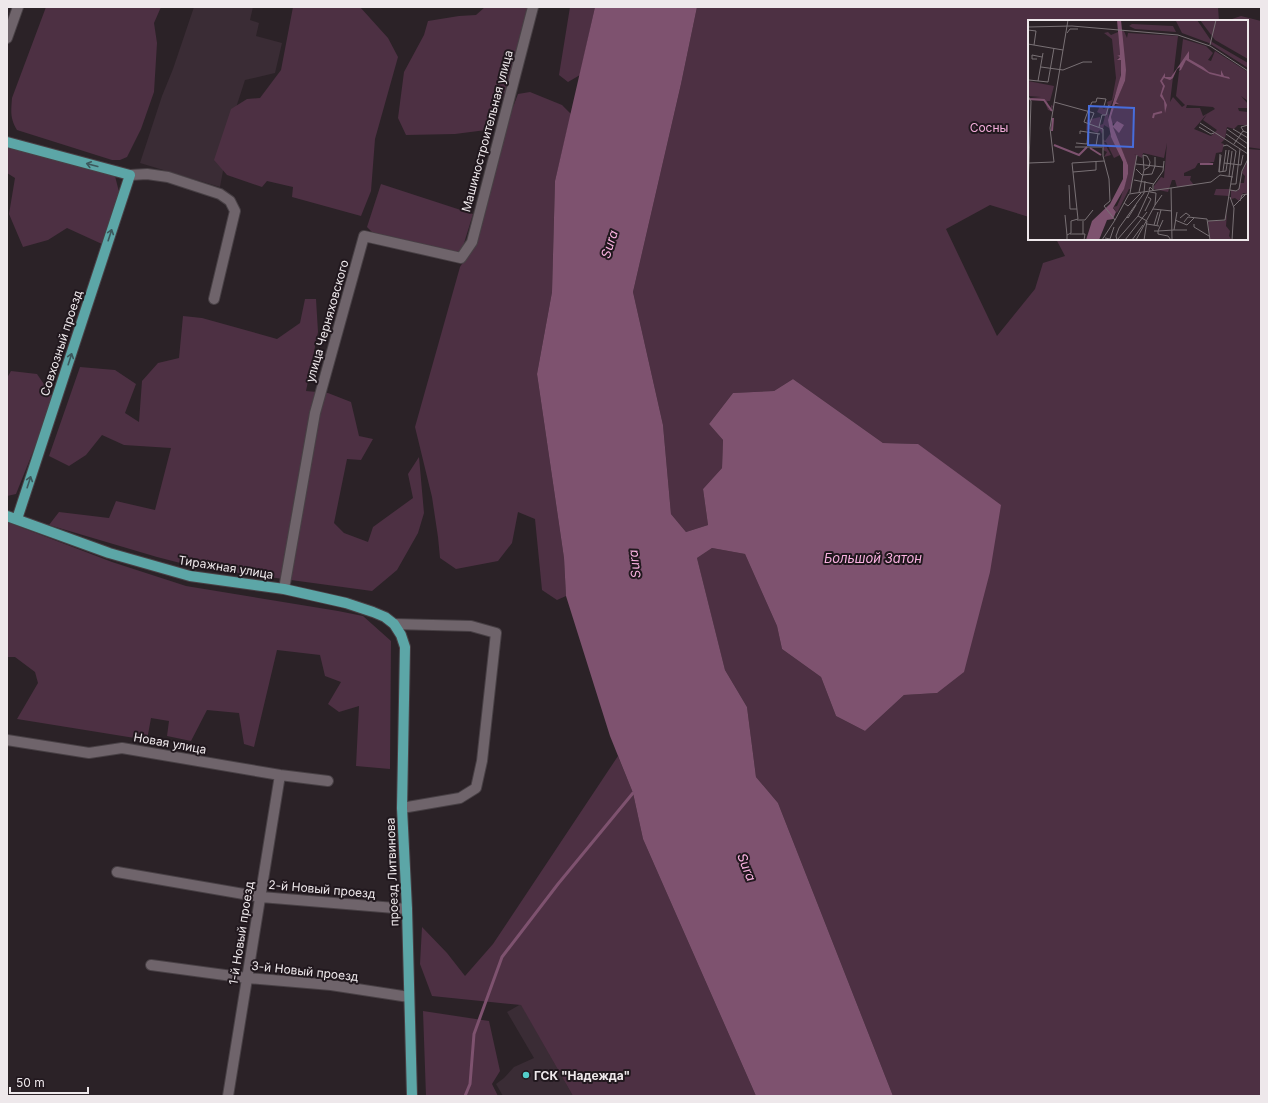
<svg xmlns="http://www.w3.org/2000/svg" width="1268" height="1103" font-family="Inter,sans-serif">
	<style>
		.built { fill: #3a2c35 }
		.green { fill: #4d3043 }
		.water { fill: #7e526f }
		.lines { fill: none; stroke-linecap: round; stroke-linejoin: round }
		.stream { stroke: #7e526f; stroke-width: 3 }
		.minor-casing { stroke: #484045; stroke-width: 12 }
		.major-casing { stroke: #484045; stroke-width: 12 }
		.minor { stroke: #6f646b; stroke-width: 10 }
		.major { stroke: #5ca6a7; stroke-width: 10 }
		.oneway { stroke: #3c585c }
		.poi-dot { fill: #53cdca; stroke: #21181e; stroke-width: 1.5 }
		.labels { text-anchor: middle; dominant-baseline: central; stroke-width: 4; stroke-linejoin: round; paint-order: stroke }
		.park-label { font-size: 12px; fill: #f5aedc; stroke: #21181e }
		.street-label { font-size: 12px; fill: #eee8eb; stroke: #21181e }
		.poi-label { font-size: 12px; font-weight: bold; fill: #eee8eb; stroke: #21181e; text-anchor: start }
		.water-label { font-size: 13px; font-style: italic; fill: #fab2e1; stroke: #21181e }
		.inset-river { fill: none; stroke: #7e526f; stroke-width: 2 }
		.inset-road { fill: none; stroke: #797175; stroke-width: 1 }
		.view { fill: #476ddc; fill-opacity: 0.15; stroke: #476ddc; stroke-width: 2 }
		.inset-edge { fill: none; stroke: #eee8eb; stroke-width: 2 }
	</style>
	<rect width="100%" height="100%" fill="#2b2227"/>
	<!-- built -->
	<path class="built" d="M194,7H253L250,20L259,23L256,36L282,43L275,73L245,80L233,117L220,187L140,163L162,96L173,69Z
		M521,1004L573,1096H503L496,1084L504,1078L514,1067L534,1058L507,1012Z"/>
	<!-- green -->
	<path class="green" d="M46,7H161L154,23L157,43L154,92L141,129L127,157L120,160H112L17,130C10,118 11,112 12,98Z
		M293,7H360L388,38L398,57L375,139L371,191L361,216L292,197L293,187L267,181L262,187L227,175L214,160L231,109L247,99L260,98L281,70Z
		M485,7H527V11L506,90L486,130L455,134L406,135L398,118L404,72L424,35L428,21L459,16L476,15Z
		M570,7H595L580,75L568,82L559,75Z
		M697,7H1218L1219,21H1029V217L990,205L946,229L997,336L1035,289L1043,263L1065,256L1056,239H1247V149L1261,150V1096H893L778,803L756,777L747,707L725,670L697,558L712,548L745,554L777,626L782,649L821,677L836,716L865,731L904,695L937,693L918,444L883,443L793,379L774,391L733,393L709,424L723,440L722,468L703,489L708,525L686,532L671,514L663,425L633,292L681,84Z
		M1241,16L1261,21V149L1247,147V21H1226Z
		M530,92L562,105L571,114L555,181L552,292L537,374L564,558L566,596L557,600L542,590L535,519L518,512L512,543L498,561L456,569L440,558L438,537L432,497L415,427L460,267L476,242L497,149L518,94Z
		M7,146L115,176L120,196L102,244L67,228L48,240L23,247L9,214L15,178L7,173Z
		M381,184L473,214L461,253L373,233L367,227Z
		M305,299H316L318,332L306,391L328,393L351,402L359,436L373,439L361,460L347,459L334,523L344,533L368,542L373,527L413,498L408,474L419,457L424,513L418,533L397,570L372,591L196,567L157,557L49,525L59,512L109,518L116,501L155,510L171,448L124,445L102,435L86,455L69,466L49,456L80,367L115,370L136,384L125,413L139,422L142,381L158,363L179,358L183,316L202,318L277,339L300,323Z
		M11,371L37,374L54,399L16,494L7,496V378Z
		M7,522L112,562L186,586L338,611L363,616L391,641L390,769L356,766L359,706L339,712L328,704L341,682L325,676L320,655L277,650L254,747L244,744L239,713L207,710L191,741L167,736L169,721L151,718L147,740L17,719L38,683L35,672L15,657H7Z
		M618,756L633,793L643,839L756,1096H573L521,1005L432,996L420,964L422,927L447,953L465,976L493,944Z
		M423,1011L489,1021L500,1071L492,1084L498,1096H426Z"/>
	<!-- water -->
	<path class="water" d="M595,7H697L681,84L633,292L663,425L671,514L686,532L708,525L703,489L722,468L723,440L709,424L733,393L774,391L793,379L883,443L918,444L1001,505L990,572L964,672L937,693L904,695L865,731L836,716L821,677L782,649L777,626L745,554L712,548L697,558L725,670L747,707L756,777L778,803L893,1096H756L643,839L633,793L610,736L566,596L564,558L537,374L552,292L555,181Z"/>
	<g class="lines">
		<!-- stream -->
		<path class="stream" d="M465,1096L470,1084L474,1034L502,957L558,884L633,793"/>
		<defs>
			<path id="minor" d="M7,38L18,7
				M130,175L147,174L168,177L220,194L230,201L235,211L214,299
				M284,589L315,413L364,236L461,258L472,242L533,7
				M394,624L471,626L496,633L482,761L476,788L460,798L402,808
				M7,740L89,753L122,748L280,775L328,781
				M117,872L261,897L407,909
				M151,965L247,978L331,985L409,997
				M228,1096L280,775"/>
			<path id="major" d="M7,142L130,175L17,519
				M7,516L109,553L190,576L284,589L346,603L373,612L385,617L394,624L401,635L405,647L402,808L407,909L412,1096"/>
		</defs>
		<!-- minor casing -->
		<use href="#minor" class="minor-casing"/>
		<!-- major casing -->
		<use href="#major" class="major-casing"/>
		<!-- minor -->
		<use href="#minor" class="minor"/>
		<!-- major -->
		<use href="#major" class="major"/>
	</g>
	<!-- one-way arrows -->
	<defs><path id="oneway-shaft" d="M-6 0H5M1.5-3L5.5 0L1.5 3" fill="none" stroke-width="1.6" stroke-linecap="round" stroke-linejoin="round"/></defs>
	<g class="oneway">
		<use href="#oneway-shaft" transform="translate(92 165) rotate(-165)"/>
		<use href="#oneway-shaft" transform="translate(110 235) rotate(-72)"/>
		<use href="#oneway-shaft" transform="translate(70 359) rotate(-72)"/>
		<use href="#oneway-shaft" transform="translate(29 482) rotate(-72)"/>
	</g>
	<!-- markers -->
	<circle class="poi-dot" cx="526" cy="1075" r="4"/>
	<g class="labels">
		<!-- park labels -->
		<g class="park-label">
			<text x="989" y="127">Сосны</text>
		</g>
		<!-- street labels -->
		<g class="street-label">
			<text transform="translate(487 131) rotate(-75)">Машиностроительная улица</text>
			<text transform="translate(327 321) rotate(-74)">улица Черняховского</text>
			<text transform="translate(61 343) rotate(-72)">Совхозный проезд</text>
			<text transform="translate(226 567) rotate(9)">Тиражная улица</text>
			<text transform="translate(170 743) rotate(10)">Новая улица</text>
			<text transform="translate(392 872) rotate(-92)">проезд Литвинова</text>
			<text transform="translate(322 889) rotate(5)">2-й Новый проезд</text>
			<text transform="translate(241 933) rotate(-81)">1-й Новый проезд</text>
			<text transform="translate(305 971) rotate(6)">3-й Новый проезд</text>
		</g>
		<!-- poi labels -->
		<g class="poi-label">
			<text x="534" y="1075">ГСК "Надежда"</text>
		</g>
		<!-- water labels -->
		<g class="water-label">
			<text transform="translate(609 244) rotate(-73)">Sura</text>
			<text x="873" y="558">Большой Затон</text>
			<text transform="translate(634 564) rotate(-97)">Sura</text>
			<text transform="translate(747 867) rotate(68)">Sura</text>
		</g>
	</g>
	<!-- overview -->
	<g transform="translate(1028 20)">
		<rect width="220" height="220" fill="#2b2227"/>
		<path d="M105,0H169L184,22L220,43V48L181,23L154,13L148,1ZM172,0H220V39L187,20ZM104,4L145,6L148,12L107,9L101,6ZM93,11H96L99,18L100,13L150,16L142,82L145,77L154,87L157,85L148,76L151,52L154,48L152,44L155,19L178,26L185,33L180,40L183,41L187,31L220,52V81L213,76L220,84V88H210L211,91L220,92V105H210L206,109L199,107L197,119L193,123L196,124L194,132L188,133L186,142H181L187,144L170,143L167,148L156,153V156H163L162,160L166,165L149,167L147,160H144L140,172L126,169V166L133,157L136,158L139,123L136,138L115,133L114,138L106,134L109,136L103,169H101L89,193L85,187L89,186L93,177L100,154V145L87,115L85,107L89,111L86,103L84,105L83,97L86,86L90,84L87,83L97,61ZM159,85L185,87L187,89L175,96L172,88H158ZM179,94L175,100L189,110L183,116L166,109ZM80,12L83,15L90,12L92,35L89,37H92L89,39L93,40V51L92,63L81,90L79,82L84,80L88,58L84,19L76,13ZM0,61L26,66L22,81H19L21,89H23V85L25,86L23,91L20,90L16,80H4L3,78L13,77L0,76ZM72,86L76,89L80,86L81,108L76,105L74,114L72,110L69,113L61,109L58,111L59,100L72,97V105L75,104L77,96L69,92ZM82,114L92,135L86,138L78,122H76L83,135L76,137L79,132L75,130V119L77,121ZM219,142L220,174L215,173L211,181L207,178L203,179V170L210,171L212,163H216L217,156L214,153ZM188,169H202L201,176L186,175ZM199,193L198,206L202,211L201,216L204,220H182L180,201H197Z" fill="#4d3043" fill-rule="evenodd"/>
		<path d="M89,0H93L98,50L97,61L88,82L91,84H87L83,97L85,106L89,101L96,105L91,113L85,107L100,145V154L96,169L85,188L88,192L85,199L79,200L71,220H58L64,201L82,184L95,159V142L83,117L80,100L93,55V40H89L92,37L89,36L92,35ZM161,31V39L175,47L181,52L193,55V50L196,56L201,57L202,59L182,54L158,40L153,50L151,51L152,47L149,49L145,58L142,60L136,58L134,61L137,66L134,74L139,85L137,93L136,81L132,76L135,66L132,61L137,53V57H143Z" fill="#7e526f"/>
		<path class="inset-river" d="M0,79L16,80L24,91M125,98L126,94L134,92M24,111L25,98M26,125L51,135L59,127M62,128L73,135M172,144H185"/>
		<path class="inset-road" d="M0,7L44,6L150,15L182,26L220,51M0,10L8,11L6,25M39,13L42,9H50M0,24L35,30M182,25L188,0M9,39H4V35L14,37M13,47L35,50L55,42H64M1,60L20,62L26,28M10,61L15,33M0,76L3,81L1,143M69,78L78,79L76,86M26,82L66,93L61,105M60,91L64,82H68L69,78M60,91L56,102L75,109V136L81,159L82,181L76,186M172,103L220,134M71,107L74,95H78L81,85M171,107L183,114L186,113M199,109L220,124M205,109L220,118M216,112L213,107L220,105M52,114V111L72,114M198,114L218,128M48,123L59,124L60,112M206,124L215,111L220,113M68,126L70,114M195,126L199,125L208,131M47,127H74M196,143L213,145L215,135M108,144L135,147M108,149L114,155L124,154L127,146V137M195,151L198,130M45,152L68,150V141M191,152L198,151L201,130M191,152L192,134M191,152L193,135M201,156L204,131M106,160L126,164M0,162L1,143L26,142L22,108L40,0M203,164H208L212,129M41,165L42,189H49M143,168L183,162L192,155L205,157M121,170L122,167L125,170V165L135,151L136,141M202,170L208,171L211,169L214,151L220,139M111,172L116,150L121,147L122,142L119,136L115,135L116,150M102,173L109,135M202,177L206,188L204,220M212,181L214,175L220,174M96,183L100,186L113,173M127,185L134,175M76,186L87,200L101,174L143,168L144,220M206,186L217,175M125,189L144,191M117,191L123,179L120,177M37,195L39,215M110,196L119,201L116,220M99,197L100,198L108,185M152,198L158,193L162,196M49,200H57L65,190M147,200L159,205L166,198M180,201L197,200L208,131M156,202L160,197L179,199L182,220M119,204L131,206M166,204V207L181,216M126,205L130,192M129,205L133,190M146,210H159M126,211H130L135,200M130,211L146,210L149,192M130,211V214L140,216L143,220M42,214H57L56,220M55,214V201M77,218L82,219L86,207M39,220V215L43,213V201L50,199L44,143L76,141M74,220L87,200M89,220L88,216L91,208L116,173L117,161M89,220L110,196L122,170M97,220L119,192M104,220L115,205M108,220L127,185L128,173L122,172"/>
		<path class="view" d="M61,86L106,88L105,127L60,125Z"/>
		<rect width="220" height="220" class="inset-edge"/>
	</g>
	<!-- border -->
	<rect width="1268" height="1103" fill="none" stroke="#eee8eb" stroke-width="16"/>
	<!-- scale -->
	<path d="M10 1087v6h78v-6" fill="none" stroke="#eee8eb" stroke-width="2"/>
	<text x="16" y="1087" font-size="12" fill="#eee8eb" stroke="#21181e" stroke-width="3" paint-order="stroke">50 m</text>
</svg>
